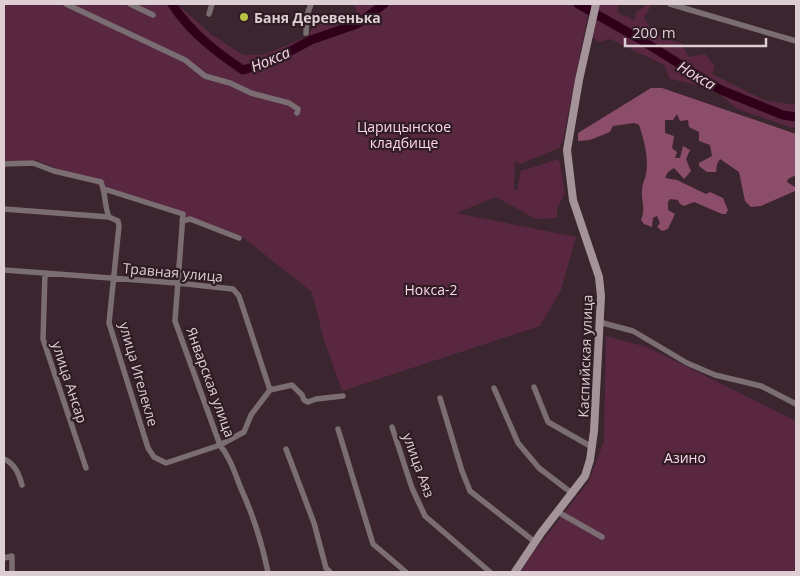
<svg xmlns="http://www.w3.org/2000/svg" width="800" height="576" font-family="'Open Sans',sans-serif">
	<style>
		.green { fill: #592840 }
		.forest { fill: #8c4d6b }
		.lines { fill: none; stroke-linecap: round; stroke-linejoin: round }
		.river { stroke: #30001b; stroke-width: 9 }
		.street { stroke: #7a6e73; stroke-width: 5.5 }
		.secondary { stroke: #a5939a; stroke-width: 8 }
		.poi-dot { fill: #b9c046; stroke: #301c25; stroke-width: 2 }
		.labels { text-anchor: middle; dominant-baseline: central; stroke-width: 4.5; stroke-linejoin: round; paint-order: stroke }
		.poi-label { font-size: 14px; font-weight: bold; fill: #ddced4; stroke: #301c25; text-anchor: start }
		.park-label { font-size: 14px; fill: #fdd6e7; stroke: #301c25 }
		.street-label { font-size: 14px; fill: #ddced4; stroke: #301c25 }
		.water-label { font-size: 15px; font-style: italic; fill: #ffd7e8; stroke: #301c25 }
	</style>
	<rect width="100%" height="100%" fill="#3b252f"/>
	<!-- green -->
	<path class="green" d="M4,4H177L211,34L243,55H263L309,36L316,17H335L357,12L354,4H590L563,140L559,148L520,164L515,161L514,190H517L521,171L559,159L565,193L557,209V218L536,219L496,197L456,213L576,237L561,290L540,326L342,391L324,340L312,292L240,235L101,187L36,160L4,162Z
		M600,4H615L618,6L617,11L621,15L629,17L632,20L635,19L636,12L644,7L646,4H652L644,18C654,36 662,39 681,43L689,57L705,54L715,66L712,74L764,100L796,105V129L737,109L714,89L670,79L664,65L610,39L599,42L593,37Z
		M606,336L647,347L796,421V572H521L533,553L589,481L604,441Z"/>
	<!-- forest -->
	<path class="forest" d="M651,88H662L796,134V175L788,179L787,182L795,187V191L761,206L751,207L745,201L739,172L720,159L717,164L716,172H707L699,166V163L712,156L710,145L699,141V132L689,127L688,120L680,121L677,114L673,120H665V133L674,136L672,148L677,152L675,158H680L683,146L690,150L686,159L691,171L684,179L674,168L668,172L665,178L677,180L706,194L710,192L723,198L728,210L726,214H722L694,202L684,206L680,204L678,200L670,199L668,202V210L675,214L668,229L662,231L657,227L660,223L657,216L653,218L652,227L644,224L641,220C646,208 641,202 642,190C642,185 645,179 646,174C649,158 644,140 639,125L634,123L613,126L610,132L590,140L578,141V133Z"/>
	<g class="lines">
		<!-- river -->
		<path class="river" d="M172,4C190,32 216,52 243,70L270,62L311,40L357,24L384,4
			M578,4L638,38L721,90L783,115L796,117"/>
		<!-- street -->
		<path class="street" d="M66,4L185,60L205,76L230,83L251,93L289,103L298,109L297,113
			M130,4L153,15
			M670,4L796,41
			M209,14L212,4
			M306,33L307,15L311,4
			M4,164L33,163L54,171L101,182C106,194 104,205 109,217
			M104,189L183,214L175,321L220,445C231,459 235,474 242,491C254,517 262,544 268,572
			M4,209L109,217L118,221L119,226L109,323L148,448L154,457L166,463L220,445L244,432L251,415L270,390L292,385L302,395L304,400L308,402L316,399L343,396
			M182,221L190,219L239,238
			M4,270L177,283L233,289L239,296L270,390
			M45,273L43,339L86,468
			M599,322L633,331L687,363L715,375L761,386L796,404
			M534,387L548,422L592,447
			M494,388L518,443L539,468L573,494
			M440,398L462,471L470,491L535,542
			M392,427L412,488L425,516L490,572
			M338,429L373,544L406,572
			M286,449L314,523L326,568L330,572
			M4,459C15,464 19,474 22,485
			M558,512L602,537
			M4,558L12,556V572"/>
		<!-- secondary -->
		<path class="secondary" d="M515,572L541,533L585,476L590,460L594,431L601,296L599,277L573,200L567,150L579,80L596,4"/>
	</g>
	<!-- markers -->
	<circle class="poi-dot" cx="244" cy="17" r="5"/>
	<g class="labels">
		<!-- poi labels -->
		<g class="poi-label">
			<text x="254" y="17">Баня Деревенька</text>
		</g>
		<!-- park labels -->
		<g class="park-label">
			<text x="404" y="126">Царицынское<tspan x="404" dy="16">кладбище</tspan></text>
			<text x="431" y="289">Нокса-2</text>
			<text x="685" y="457">Азино</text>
		</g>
		<!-- street labels -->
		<g class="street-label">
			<text transform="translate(173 272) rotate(5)">Травная улица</text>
			<text transform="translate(585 356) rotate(-88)">Каспийская улица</text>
			<text transform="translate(139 374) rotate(74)">улица Игелекле</text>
			<text transform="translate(70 382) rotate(72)">улица Ансар</text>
			<text transform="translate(211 382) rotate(70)">Январская улица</text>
			<text transform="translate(419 465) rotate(70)">улица Аяз</text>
		</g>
		<!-- water labels -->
		<g class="water-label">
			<text transform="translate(270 59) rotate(-23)">Нокса</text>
			<text transform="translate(697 75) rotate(31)">Нокса</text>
		</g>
	</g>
	<!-- border -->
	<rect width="800" height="576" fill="none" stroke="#ddced4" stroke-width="10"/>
	<!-- scale -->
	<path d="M625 38v8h141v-8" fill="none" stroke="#ddced4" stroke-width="2.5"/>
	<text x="632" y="38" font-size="15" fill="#ddced4" stroke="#301c25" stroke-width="4" paint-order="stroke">200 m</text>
</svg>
